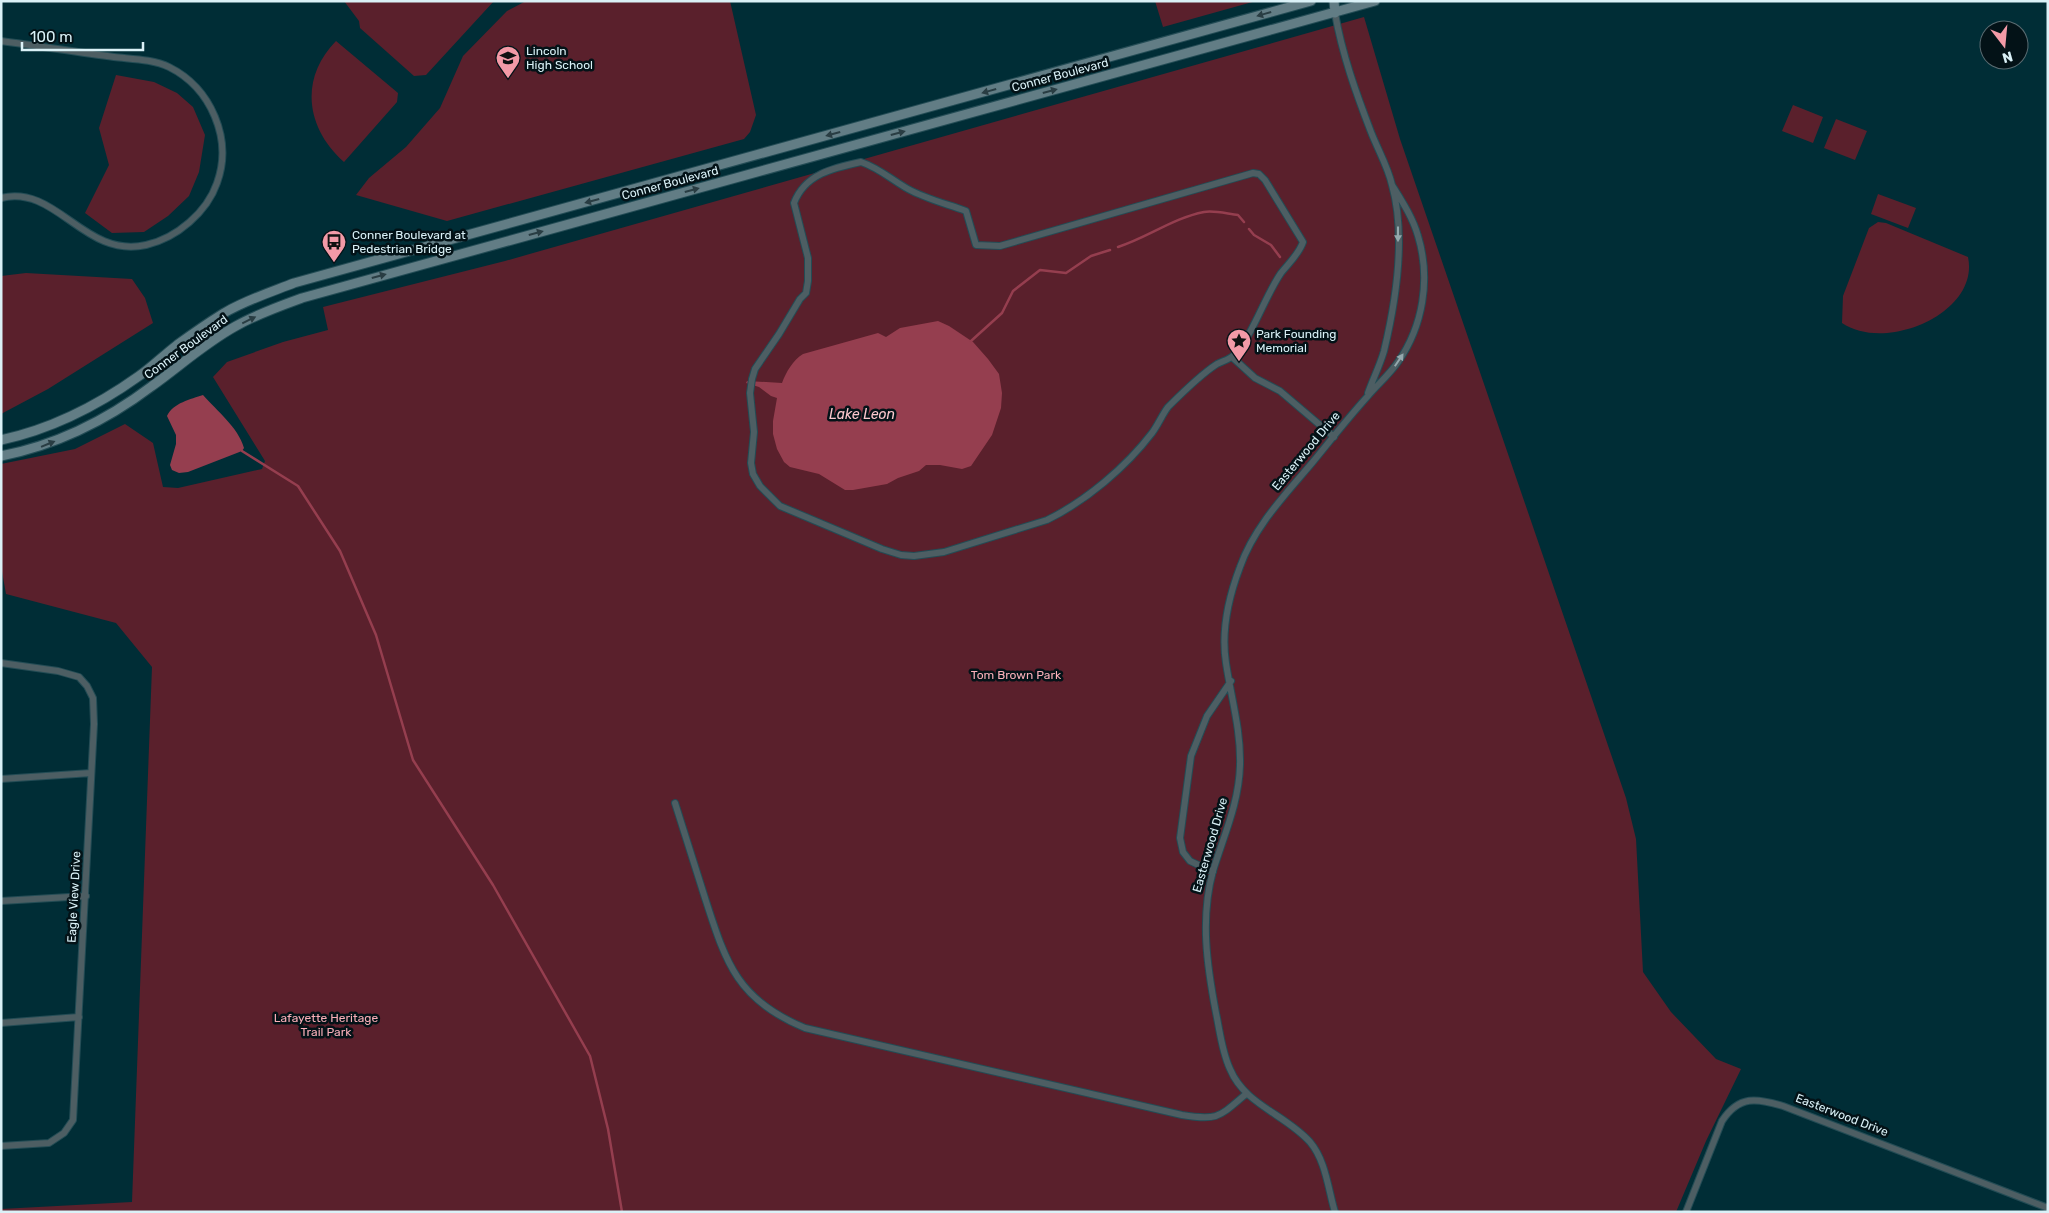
<svg xmlns="http://www.w3.org/2000/svg" width="2049" height="1213" font-family="Rubik,sans-serif">
	<style>
		.green { fill: #5a202c }
		.water { fill: #953e4f }
		.lines { fill: none; stroke-linecap: round; stroke-linejoin: round }
		.stream { stroke: #953e4f; stroke-width: 2.5 }
		.street-casing { stroke: #234c55; stroke-width: 8 }
		.secondary-casing { stroke: #234c55; stroke-width: 11 }
		.street { stroke: #4d5e63; stroke-width: 6 }
		.secondary { stroke: #627d85; stroke-width: 9 }
		.oneway { fill: #293d43 }
		.oneway2 { fill: #94a8ad }
		.labels { text-anchor: middle; dominant-baseline: central; stroke-width: 5; stroke-linejoin: round; paint-order: stroke }
		.poi-label { font-size: 12px; fill: #daf1f7; stroke: #031217; text-anchor: start }
		.street-label { font-size: 12px; fill: #daf1f7; stroke: #031217 }
		.park-label { font-size: 12px; fill: #faafb9; stroke: #031217 }
		.water-label { font-size: 14px; font-style: italic; fill: #fcc8ce; stroke: #031217 }
	</style>
	<rect width="100%" height="100%" fill="#002d36"/>
	<!-- green -->
	<path class="green" d="M344,1H494L426,75L414,76L360,28L359,21Z
		M526,1H730L756,115L750,132L744,139L447,221L356,195L369,178L406,147L440,108L463,56L507,11Z
		M1155,1H1256L1163,27Z
		M1364,17L1400,139L1626,798L1636,839L1643,972L1671,1012L1716,1059L1741,1069L1706,1141L1676,1212H1V1209L132,1202L152,667L116,623L6,594L1,566V464L75,449L125,424L153,443L163,487L178,488L262,469L265,461L213,377L227,362L283,342L328,330L323,307L505,261Z
		M336,41L398,93L397,102L344,162C306,128 299,79 336,41Z
		M116,75L154,82L177,93L193,107L205,135L199,172L189,196L168,216L144,232L112,233L85,213L109,165L99,128Z
		M1793,105L1823,117L1813,143L1782,131Z
		M1836,119L1867,131L1855,160L1824,148Z
		M1878,194L1916,208L1908,228L1871,214Z
		M1878,222L1886,223L1968,257C1980,313 1886,353 1842,323L1843,296L1869,228Z
		M26,273L132,279L145,298L153,323L48,389L1,414V276Z"/>
	<!-- water -->
	<path class="water" d="M938,321L949,326L973,342L988,359L999,374L1002,393L1001,408L992,435L971,466L962,469L940,465H926L919,471L898,478L887,484L853,490H845L819,474L790,467L784,462L777,449L773,434V421L777,398L771,396L759,387L746,383L747,381L782,383C786,372 793,360 803,354L878,333L886,337L900,328Z
		M203,395C217,411 238,427 244,448L242,451L188,472L179,473L172,470L170,465L176,444V435L167,416C173,403 191,399 203,395Z"/>
	<g class="lines">
		<!-- stream -->
		<path class="stream" d="M1249,229L1254,235L1271,245L1280,257
			M1118,247C1147,238 1173,218 1204,212C1214,210 1228,214 1238,215L1244,222
			M971,341L1002,313L1013,291L1040,270L1066,273L1091,256L1110,250
			M242,451L298,486L340,551L376,635L413,760L493,885L590,1056L608,1129L622,1212"/>
		<defs>
			<path id="street" d="M1335,13C1342,54 1356,93 1371,132C1378,150 1388,167 1392,185C1406,235 1396,301 1384,351C1380,365 1373,379 1368,393
				M1,41C39,46 76,52 114,57C131,59 153,59 169,67C211,88 233,139 217,183C207,212 177,238 146,245C84,259 57,184 1,198
				M861,162C879,168 892,180 908,189C926,199 947,204 966,211L976,245L1000,246L1253,173L1259,174L1265,180L1303,242C1299,254 1289,263 1281,273C1265,296 1252,337 1234,355C1229,360 1222,361 1217,364C1203,373 1180,395 1168,407C1162,415 1158,425 1152,433C1126,467 1086,501 1047,520L944,552L914,556L901,555L882,549L780,506L760,486L753,474L751,463L754,432L750,393L752,379L755,369L779,334L800,299L806,293L808,281V258L794,203C805,174 833,168 861,162Z
				M1232,357L1255,378L1280,391L1334,437
				M1,663L58,671L79,677L87,686L93,698L94,724L73,1120L64,1133L49,1143L1,1146
				M1,779L91,773
				M675,803C685,835 695,866 705,898C726,963 737,1000 805,1028L1182,1115C1218,1121 1219,1117 1246,1094
				M1213,872L1190,861L1183,852L1180,838L1191,756L1207,716L1231,681
				M1,901L86,896
				M1,1023L79,1017
				M1335,1212C1328,1189 1326,1161 1310,1142C1285,1114 1245,1105 1230,1069C1222,1052 1220,1032 1216,1013C1207,966 1200,918 1213,871C1224,835 1239,803 1240,765C1241,730 1231,697 1226,663C1221,631 1229,596 1240,567C1254,527 1285,495 1312,463C1330,441 1348,418 1367,397C1377,385 1389,375 1398,362C1423,326 1431,279 1418,236C1413,218 1402,201 1392,185
				M1686,1212L1722,1121C1739,1095 1757,1098 1783,1106L2048,1208"/>
			<path id="secondary" d="M1334,1L1335,13
				M1,440C52,429 97,406 139,376C152,367 164,355 177,345C192,334 208,323 224,313C246,300 271,292 294,283L1311,1
				M1,456C57,445 107,420 152,386C180,366 205,343 236,326C257,314 280,306 302,298L1375,1"/>
		</defs>
		<!-- street casing -->
		<use href="#street" class="street-casing"/>
		<!-- secondary casing -->
		<use href="#secondary" class="secondary-casing"/>
		<!-- street -->
		<use href="#street" class="street"/>
		<!-- secondary -->
		<use href="#secondary" class="secondary"/>
	</g>
	<!-- one-way arrows -->
	<defs><path id="oneway-solid" d="M-6-.8H1V-3.2L6.5 0L1 3.2V.8H-6Z" transform="scale(1.25)"/></defs>
	<g class="oneway">
		<use href="#oneway-solid" transform="translate(1264 14) rotate(164)"/>
		<use href="#oneway-solid" transform="translate(989 91) rotate(164)"/>
		<use href="#oneway-solid" transform="translate(1050 91) rotate(-15)"/>
		<use href="#oneway-solid" transform="translate(898 133) rotate(-15)"/>
		<use href="#oneway-solid" transform="translate(833 134) rotate(165)"/>
		<use href="#oneway-solid" transform="translate(692 190) rotate(-15)"/>
		<use href="#oneway-solid" transform="translate(592 201) rotate(165)"/>
		<use href="#oneway-solid" transform="translate(536 233) rotate(-15)"/>
		<use href="#oneway-solid" transform="translate(379 276) rotate(-15)"/>
		<use href="#oneway-solid" transform="translate(249 320) rotate(-26)"/>
		<use href="#oneway-solid" transform="translate(48 444) rotate(-22)"/>
	</g>
	<g class="oneway2">
		<use href="#oneway-solid" transform="translate(1398 234) rotate(90)"/>
		<use href="#oneway-solid" transform="translate(1399 360) rotate(-56)"/>
	</g>
	<!-- icons -->
	<defs>
		<symbol id="school-pin" viewBox="-11 -11 22 30"><path d="M0 17L-7.5 6A9.5 9.5 0 1 1 7.5 6Z" fill="#f39aa7" stroke="#031217"/><path d="M0-5L7-2L0 1L-7-2ZM-4 1L0 2.5L4 1V4Q0 6-4 4Z" fill="#111"/></symbol>
		<symbol id="bus-pin" viewBox="-11 -11 22 30"><path d="M0 17L-7.5 6A9.5 9.5 0 1 1 7.5 6Z" fill="#f39aa7" stroke="#031217"/><path d="M-5-6H5V4H4V6H2V4H-2V6H-4V4H-5ZM-3.5-4V0h7V-4ZM-3.5 1.2v1.5H-2V1.2ZM2 1.2v1.5H3.5V1.2Z" fill="#111"/></symbol>
		<symbol id="sight-pin" viewBox="-11 -11 22 30"><path d="M0 17L-7.5 6A9.5 9.5 0 1 1 7.5 6Z" fill="#f39aa7" stroke="#031217"/><path d="M0-6L1.8-2.2L6-1.7L2.9 1.2L3.7 5.4L0 3.3L-3.7 5.4L-2.9 1.2L-6-1.7L-1.8-2.2Z" fill="#111"/></symbol>
	</defs>
	<g fill-rule="evenodd">
		<use href="#school-pin" x="494" y="44" width="28" height="38"/>
		<use href="#bus-pin" x="320" y="228" width="28" height="38"/>
		<use href="#sight-pin" x="1225" y="327" width="28" height="38"/>
	</g>
	<g class="labels">
		<!-- poi labels -->
		<g class="poi-label">
			<text x="526" y="51">Lincoln<tspan x="526" dy="14">High School</tspan></text>
			<text x="352" y="235">Conner Boulevard at<tspan x="352" dy="14">Pedestrian Bridge</tspan></text>
			<text x="1256" y="334">Park Founding<tspan x="1256" dy="14">Memorial</tspan></text>
		</g>
		<!-- street labels -->
		<g class="street-label">
			<text transform="translate(1060 75) rotate(-15)">Conner Boulevard</text>
			<text transform="translate(670 183) rotate(-15)">Conner Boulevard</text>
			<text transform="translate(186 347) rotate(-36)">Conner Boulevard</text>
			<text transform="translate(1306 451) rotate(-50)">Easterwood Drive</text>
			<text transform="translate(1210 845) rotate(-74)">Easterwood Drive</text>
			<text transform="translate(74 897) rotate(-87)">Eagle View Drive</text>
			<text transform="translate(1842 1115) rotate(21)">Easterwood Drive</text>
		</g>
		<!-- park labels -->
		<g class="park-label">
			<text x="1016" y="675">Tom Brown Park</text>
			<text x="326" y="1018">Lafayette Heritage<tspan x="326" dy="14">Trail Park</tspan></text>
		</g>
		<!-- water labels -->
		<g class="water-label">
			<text x="862" y="414">Lake Leon</text>
		</g>
	</g>
	<!-- border -->
	<rect width="2049" height="1213" fill="none" stroke="#daf1f7" stroke-width="5"/>
	<!-- north arrow -->
	<g transform="translate(2004 45) rotate(164)"><circle r="24" fill="#031217" stroke="#596b71"/>
	<path d="M0-4L9 19L0 12L-9 19Z" fill="#f39aa7"/>
	<text y="-8" font-size="14" font-weight="bold" text-anchor="middle" fill="#daf1f7">N</text>
	</g>
	<!-- scale -->
	<path d="M22 42v8h121v-8" fill="none" stroke="#daf1f7" stroke-width="2.5"/>
	<text x="30" y="42" font-size="15" fill="#daf1f7" stroke="#031217" stroke-width="4" paint-order="stroke">100 m</text>
</svg>
